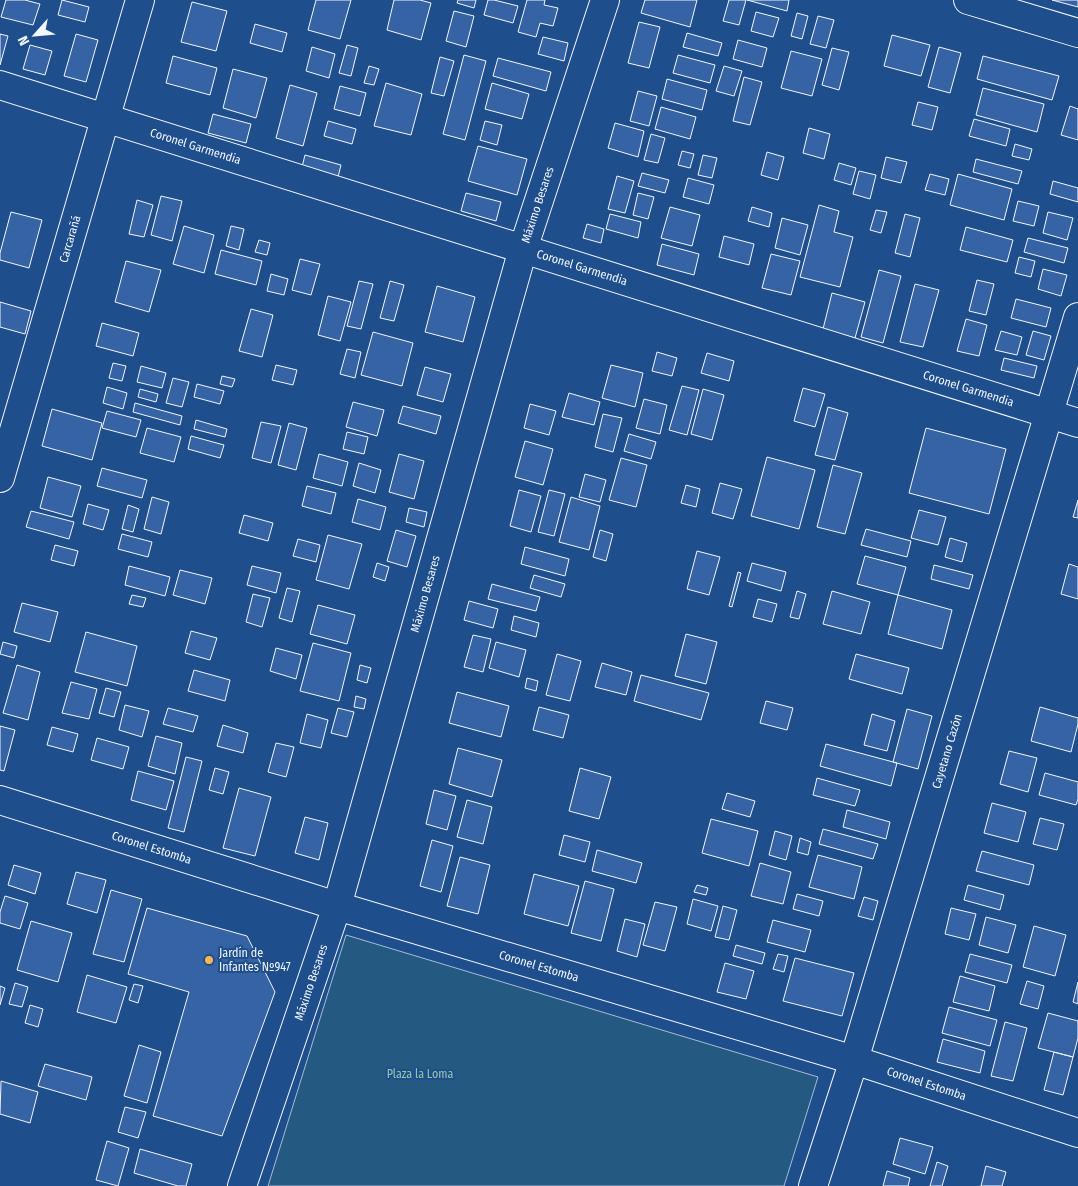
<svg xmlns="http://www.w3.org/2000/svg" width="1078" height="1186" font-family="'Fira Sans Condensed',sans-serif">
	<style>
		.green { fill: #245a82; stroke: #a8bbd7 }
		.building { fill: #3563a3; stroke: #f2f6ff }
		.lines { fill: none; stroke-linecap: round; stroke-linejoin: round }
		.street-casing { stroke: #f2f6ff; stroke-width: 30 }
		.street { stroke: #1f4e8c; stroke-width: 28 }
		.poi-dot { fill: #ffb74d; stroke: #1f4e8c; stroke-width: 2 }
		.labels { text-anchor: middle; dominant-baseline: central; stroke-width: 4; stroke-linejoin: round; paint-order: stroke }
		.street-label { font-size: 12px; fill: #f2f6ff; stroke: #1f4e8c }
		.poi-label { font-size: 12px; fill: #f2f6ff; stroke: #1f4e8c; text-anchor: start }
		.park-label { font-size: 12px; fill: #97c8a6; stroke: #1f4e8c }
	</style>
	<rect width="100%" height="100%" fill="#1f4e8c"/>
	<!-- green -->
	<path class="green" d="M346,935L818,1077L784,1186H268Z"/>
	<!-- building -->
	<path class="building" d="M6,0H25L40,4L33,25L1,17Z
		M62,0L89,7L85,22L58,15Z
		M316,0H351L340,39L308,30Z
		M394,0H420L431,3L421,40L387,30Z
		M458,0H476L474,8L457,3Z
		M488,0H494L518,6L513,23L484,15Z
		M527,0H545L544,5L558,8L553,26L540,23L536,37L518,32Z
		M645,0H697L690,27L641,13Z
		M729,0H746L739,25L723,21Z
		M747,0H789L787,11Z
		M1052,0H1078V7Z
		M192,2L227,11L216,51L181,42Z
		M454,11L474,16L466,47L446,41Z
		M756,12L779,18L773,37L751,31Z
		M797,13L808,16L802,39L791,36Z
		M818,16L834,20L826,48L810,44Z
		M639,22L660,27L649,68L628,63Z
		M255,24L287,33L282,52L250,43Z
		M687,33L722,43L718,56L683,47Z
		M0,34L8,36L0,65Z
		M76,34L98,40L86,82L64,76Z
		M892,35L930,45L921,76L884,66Z
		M543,37L568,43L564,61L538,54Z
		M738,40L767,48L762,67L733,59Z
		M30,45L52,51L45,75L23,69Z
		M347,45L358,48L351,76L339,73Z
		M312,47L335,54L329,78L306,71Z
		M939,47L961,53L950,93L928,87Z
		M832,48L849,52L839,90L822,85Z
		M791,51L822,59L812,96L781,88Z
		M464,55L486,61L465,140L443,134Z
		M678,55L715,65L710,83L673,73Z
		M173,56L217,68L210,95L166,83Z
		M983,56L1059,76L1052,100L977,79Z
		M440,57L454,61L444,96L431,93Z
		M498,58L551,72L546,91L493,76Z
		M369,66L379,69L374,85L364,83Z
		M724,66L742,71L734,96L716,91Z
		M233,69L267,78L256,118L223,108Z
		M744,77L762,82L750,125L733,121Z
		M667,79L707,90L702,110L662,99Z
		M386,83L422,94L411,135L374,126Z
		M492,83L529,94L522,119L485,109Z
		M290,85L317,93L303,146L276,138Z
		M340,86L366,93L360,116L334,109Z
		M983,88L1044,104L1037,132L976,115Z
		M638,91L657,96L649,126L630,121Z
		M918,102L938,107L932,130L912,125Z
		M1070,106L1078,109V140L1061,135Z
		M661,107L696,117L690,139L655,129Z
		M213,114L251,124L246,143L208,133Z
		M974,119L1010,129L1006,146L969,136Z
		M328,121L356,129L352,144L324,136Z
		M485,121L502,125L497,145L480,140Z
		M615,123L644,131L638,157L608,148Z
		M809,128L830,134L824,159L803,153Z
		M651,134L665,138L658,163L644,160Z
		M1015,144L1032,149L1029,160L1012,156Z
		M478,146L527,159L517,195L468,181Z
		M682,151L694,154L690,168L678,165Z
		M767,152L784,157L778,180L761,175Z
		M305,155L341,165L337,181L301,171Z
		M703,155L717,158L712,178L698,175Z
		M886,157L907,162L901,183L881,178Z
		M976,159L1022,171L1018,184L973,172Z
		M839,163L856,168L851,185L834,180Z
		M859,171L876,175L870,199L853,194Z
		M642,173L669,180L665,193L638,186Z
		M930,174L949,179L945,195L925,190Z
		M958,174L1012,189L1004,220L950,205Z
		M617,176L634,181L625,213L608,209Z
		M688,178L714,185L709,204L683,197Z
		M1053,181L1078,188V202L1050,194Z
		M466,193L501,202L496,221L461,211Z
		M638,193L654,197L648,219L633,215Z
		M161,196L182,201L172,241L151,235Z
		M137,200L153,205L144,237L129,234Z
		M1018,201L1039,206L1034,226L1013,221Z
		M819,205L839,211L834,232L853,237L840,287L800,277Z
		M670,207L700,215L692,246L661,238Z
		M752,207L772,213L769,227L748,221Z
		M876,210L887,212L881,233L870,230Z
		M11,212L42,220L29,268L0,260V253Z
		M1048,212L1073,218L1067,240L1043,233Z
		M610,214L641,222L638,238L606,229Z
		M905,214L920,218L910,257L895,253Z
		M782,218L808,225L800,255L775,248Z
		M587,224L604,229L601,243L583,238Z
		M184,226L214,235L204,273L173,264Z
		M231,226L244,229L239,250L226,246Z
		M966,227L1013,240L1007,262L960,250Z
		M724,236L754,244L749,265L719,257Z
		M1028,238L1068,248L1064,263L1024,252Z
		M259,240L270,243L267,255L255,252Z
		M662,244L699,254L694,275L657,265Z
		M221,250L262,261L256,285L215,274Z
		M771,254L800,261L791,295L762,288Z
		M1019,257L1035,261L1031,277L1015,273Z
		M300,259L320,264L311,295L292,290Z
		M126,261L161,270L149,312L115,302Z
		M1043,269L1067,275L1061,296L1038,289Z
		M879,270L901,276L883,343L861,337Z
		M271,274L288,279L284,295L267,291Z
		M977,280L994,284L986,315L969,311Z
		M359,281L373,284L361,329L347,326Z
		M390,281L404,285L394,321L380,318Z
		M915,284L939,290L923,347L900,342Z
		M437,286L475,297L463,342L425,332Z
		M832,293L865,302L855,338L823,329Z
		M328,296L351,302L340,341L318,335Z
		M1016,299L1051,308L1046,327L1011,318Z
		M0,302L31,311L25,334L0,327Z
		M251,309L273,315L262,357L239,351Z
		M966,319L987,325L979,356L957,351Z
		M102,323L139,333L133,356L96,346Z
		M1001,331L1022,337L1017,355L995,350Z
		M1033,331L1051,336L1044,360L1026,355Z
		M373,332L413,343L402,386L361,375Z
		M347,349L361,352L355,378L340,374Z
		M657,352L677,358L672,376L652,371Z
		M707,353L734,361L729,381L701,373Z
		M1004,358L1037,366L1034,378L1001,370Z
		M113,363L126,366L122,381L109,378Z
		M276,365L297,370L293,385L272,380Z
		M611,365L643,373L635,407L602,398Z
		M141,366L166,373L162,388L137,382Z
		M425,367L451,374L443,402L417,395Z
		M222,376L235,379L232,387L220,384Z
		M173,378L189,382L182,407L166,403Z
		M197,384L224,391L220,404L194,397Z
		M682,386L699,390L687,435L669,430Z
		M107,387L127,393L123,409L103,403Z
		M803,388L825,394L815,427L794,421Z
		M140,389L158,394L156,402L138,397Z
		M703,389L724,395L712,440L691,434Z
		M569,393L600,402L594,425L562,417Z
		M644,399L667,405L660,434L636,428Z
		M353,402L384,410L377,436L346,427Z
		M135,403L182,416L180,425L133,412Z
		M530,404L556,411L549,435L524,428Z
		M403,406L441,416L436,434L398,423Z
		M828,407L848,413L835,460L815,455Z
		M52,409L102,423L92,460L42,446Z
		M107,411L141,420L136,437L102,428Z
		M603,414L622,418L613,452L595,447Z
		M196,420L227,429L225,437L194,429Z
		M261,422L281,426L271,463L252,458Z
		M289,423L307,428L296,470L278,465Z
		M147,428L181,437L174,462L140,453Z
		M926,428L1006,449L989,514L909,493Z
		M347,432L368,437L364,454L343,449Z
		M629,434L656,442L651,459L624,451Z
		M191,436L224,445L220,458L188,449Z
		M525,441L553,449L543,485L515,477Z
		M319,454L348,462L342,486L313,478Z
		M399,454L424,461L414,499L389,492Z
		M767,457L815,470L799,529L751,516Z
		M621,458L647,465L636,507L609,500Z
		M359,463L381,470L375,493L353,486Z
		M833,465L862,473L845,534L817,527Z
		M102,468L147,480L142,498L97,486Z
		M585,474L606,480L600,502L579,497Z
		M48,477L81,486L72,517L40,508Z
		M720,483L742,489L733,519L712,513Z
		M686,485L700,489L696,507L681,503Z
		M307,486L336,493L331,514L302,506Z
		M519,490L541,496L531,532L510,526Z
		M549,490L565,494L554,536L538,532Z
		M152,497L169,502L161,534L144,529Z
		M571,497L600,506L589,550L559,542Z
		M358,499L386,507L380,530L352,522Z
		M1078,500V518L1073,517Z
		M88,504L109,510L103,530L83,524Z
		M128,505L139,509L133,532L122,529Z
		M409,508L427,512L424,527L406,522Z
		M919,510L946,517L938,545L911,538Z
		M31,511L74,522L69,539L26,527Z
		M244,515L273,523L268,541L239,533Z
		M866,529L911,541L907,557L861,545Z
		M396,530L416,536L407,567L387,561Z
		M600,530L613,534L606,561L593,557Z
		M122,534L152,542L148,557L118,549Z
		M328,535L362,544L349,589L316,580Z
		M950,538L967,543L962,562L945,557Z
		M298,539L320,545L316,562L293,556Z
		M55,545L78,551L74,566L51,560Z
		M525,547L569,559L565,576L521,564Z
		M697,551L720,557L709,595L687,589Z
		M865,556L906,567L898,595L857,584Z
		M377,563L389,567L385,581L373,577Z
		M752,563L786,572L781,591L747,581Z
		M1069,564L1078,567V599L1061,594Z
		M934,565L973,575L969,589L931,579Z
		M129,566L170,577L165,596L125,585Z
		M252,566L281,573L276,593L247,585Z
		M180,570L212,578L205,604L173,595Z
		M738,572L741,573L732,607L729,606Z
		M534,575L565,584L561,597L530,588Z
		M492,584L540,597L536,611L488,599Z
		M287,588L300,591L292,622L279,618Z
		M797,591L806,594L799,619L790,617Z
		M832,591L870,602L861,634L823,624Z
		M253,594L270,598L262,627L246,622Z
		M132,595L146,598L143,607L129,604Z
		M898,595L952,610L942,649L888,634Z
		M758,599L777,604L772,622L753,617Z
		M469,601L498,609L493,628L464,620Z
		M22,603L58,612L50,642L14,632Z
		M318,605L355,615L347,644L310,634Z
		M514,616L539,623L536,637L511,630Z
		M191,631L217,638L210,660L185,653Z
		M86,632L137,646L127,686L75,672Z
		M686,634L717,642L706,684L675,676Z
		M473,635L491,639L483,672L464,667Z
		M3,642L17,646L14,658L0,654Z
		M496,642L526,650L519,677L489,668Z
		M313,643L351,653L339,701L300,691Z
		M276,648L302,655L296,679L270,671Z
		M557,654L581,661L570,701L546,695Z
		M856,654L909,668L902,694L849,679Z
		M602,663L632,672L626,695L595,687Z
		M17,665L40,672L28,720L3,713Z
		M360,665L371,668L367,683L357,680Z
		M194,670L230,680L225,701L188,691Z
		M641,675L709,693L701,720L634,701Z
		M527,678L538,681L536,691L525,688Z
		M71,682L97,689L89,719L62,713Z
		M106,688L121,692L114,717L99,713Z
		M457,692L509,706L501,737L449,723Z
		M356,696L366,699L364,709L354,707Z
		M766,701L793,708L787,730L760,723Z
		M125,705L149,711L142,737L119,730Z
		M539,707L569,715L563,738L533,730Z
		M1040,707L1078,718V724L1071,752L1031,741Z
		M168,708L198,716L193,732L163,724Z
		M338,708L354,712L347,737L331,733Z
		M907,709L932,716L918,769L893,762Z
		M307,714L328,720L321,748L300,743Z
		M872,714L895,721L887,751L864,745Z
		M223,725L248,733L243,753L217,746Z
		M0,726L15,730L4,771L0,770Z
		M52,727L78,734L73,752L47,745Z
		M156,736L182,743L175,774L148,766Z
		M97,738L129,747L123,769L91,760Z
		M276,743L294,747L286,777L268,772Z
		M826,744L897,763L891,786L820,766Z
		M458,748L502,760L492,797L449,784Z
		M1009,751L1037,758L1028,792L1000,784Z
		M186,757L202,761L184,832L168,828Z
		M215,768L229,772L223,794L209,790Z
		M580,768L611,777L599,819L569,811Z
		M138,771L174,781L166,810L131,800Z
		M1045,773L1078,782V799L1076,805L1039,795Z
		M817,778L860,790L855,806L813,795Z
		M239,788L271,797L255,856L223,848Z
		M434,790L456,796L447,830L426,824Z
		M727,793L755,801L750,817L722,809Z
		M467,800L492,807L483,844L457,837Z
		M992,803L1026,812L1018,842L984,833Z
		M847,810L890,822L886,839L843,827Z
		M305,817L328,823L319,860L295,853Z
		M1040,818L1064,824L1057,850L1033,844Z
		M711,819L758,831L749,866L702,853Z
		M823,829L878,844L873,859L819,844Z
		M775,831L792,836L786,860L769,855Z
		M564,835L590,842L585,862L559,855Z
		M800,838L811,842L808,855L797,852Z
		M432,840L453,846L441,892L420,886Z
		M597,850L642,863L636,883L592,871Z
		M982,851L1034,865L1029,885L976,871Z
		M818,855L862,867L854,899L809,887Z
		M460,857L490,865L478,914L447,906Z
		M760,863L791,872L783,904L751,896Z
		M14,865L41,873L35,894L8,885Z
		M76,872L106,880L97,913L67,904Z
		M534,874L579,886L568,926L524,914Z
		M585,881L614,889L601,941L571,933Z
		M697,885L708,888L706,895L694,892Z
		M968,885L1004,895L1000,910L964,900Z
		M111,890L142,899L124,962L93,954Z
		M797,894L823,901L819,916L793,909Z
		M5,896L28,903L20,929L0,923V912Z
		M864,897L878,901L873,920L858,916Z
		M693,899L718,906L711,931L687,924Z
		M655,902L677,907L665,951L643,945Z
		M723,906L737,910L729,940L715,937Z
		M147,908L247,936L275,992L222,1136L153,1116L189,992L128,974Z
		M951,908L976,914L969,940L945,934Z
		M986,917L1016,925L1008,953L979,945Z
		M625,919L645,924L637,957L617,951Z
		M773,920L811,930L805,952L767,942Z
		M31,921L72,933L58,982L17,970Z
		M1034,926L1066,935L1055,976L1023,967Z
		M736,945L765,953L762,964L733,956Z
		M778,954L788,956L784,972L773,969Z
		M970,954L1012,965L1007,983L965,972Z
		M795,958L854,973L842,1016L783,1001Z
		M725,963L754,971L746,999L717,992Z
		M87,975L127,987L116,1023L77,1012Z
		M960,976L995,986L989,1011L953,1002Z
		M1027,981L1044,986L1038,1009L1020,1004Z
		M1078,982V1004L1073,1002Z
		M15,983L28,987L22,1007L9,1004Z
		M134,984L143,986L138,1003L129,1000Z
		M0,986L5,988L0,1005Z
		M30,1005L43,1009L38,1027L25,1023Z
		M949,1007L997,1020L990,1046L942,1033Z
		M1048,1013L1078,1021V1038L1073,1057L1038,1048Z
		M1005,1022L1027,1028L1013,1081L991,1076Z
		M943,1039L985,1051L980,1073L937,1062Z
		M139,1045L161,1052L147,1103L124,1096Z
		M1054,1052L1073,1057L1063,1095L1044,1090Z
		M45,1064L92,1077L86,1100L38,1086Z
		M1,1081L38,1092L30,1123L0,1114Z
		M125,1107L146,1112L138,1138L118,1132Z
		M900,1138L933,1147L925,1174L893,1164Z
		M107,1141L129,1148L118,1186L96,1180Z
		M140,1149L192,1164L186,1186H178L134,1173Z
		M937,1162L948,1166L942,1186H930Z
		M986,1166L1006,1172L1002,1186H981Z
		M887,1171L910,1178L908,1186H883Z"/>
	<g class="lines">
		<defs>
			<g id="street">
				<path d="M968,0L1078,33"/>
				<path id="s1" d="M0,85L1078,423"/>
				<path id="s2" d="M0,478L140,0"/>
				<path id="s3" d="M0,800L337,906L854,1060L1078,1133"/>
				<path id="s4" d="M242,1186L337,906L523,249L605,0"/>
				<path id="s5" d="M813,1186L854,1060L1078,317"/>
			</g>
		</defs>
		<!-- street casing -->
		<use href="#street" class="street-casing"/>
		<!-- street -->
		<use href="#street" class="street"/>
	</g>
	<!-- markers -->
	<circle class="poi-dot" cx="209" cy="960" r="5"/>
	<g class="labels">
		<!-- street labels -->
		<g class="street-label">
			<text stroke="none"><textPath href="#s1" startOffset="205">Coronel Garmendia</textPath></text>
			<text stroke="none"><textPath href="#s4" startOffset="1025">Máximo Besares</textPath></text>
			<text stroke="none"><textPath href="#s2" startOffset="249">Carcarañá</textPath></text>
			<text stroke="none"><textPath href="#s1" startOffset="610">Coronel Garmendia</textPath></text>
			<text stroke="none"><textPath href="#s1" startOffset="1015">Coronel Garmendia</textPath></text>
			<text stroke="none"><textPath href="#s4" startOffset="620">Máximo Besares</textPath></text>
			<text stroke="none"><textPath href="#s5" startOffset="455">Cayetano Cazón</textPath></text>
			<text stroke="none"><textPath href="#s3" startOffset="159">Coronel Estomba</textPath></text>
			<text stroke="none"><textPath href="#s3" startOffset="564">Coronel Estomba</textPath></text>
			<text stroke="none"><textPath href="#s4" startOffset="215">Máximo Besares</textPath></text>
			<text stroke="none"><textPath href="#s3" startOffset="969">Coronel Estomba</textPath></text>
		</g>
		<!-- poi labels -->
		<g class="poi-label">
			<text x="219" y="953">Jardín de<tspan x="219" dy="14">Infantes Nº947</tspan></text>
		</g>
		<!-- park labels -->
		<g class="park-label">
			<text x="420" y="1074">Plaza la Loma</text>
		</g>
	</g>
	<!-- north arrow -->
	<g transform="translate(35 35) rotate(243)" stroke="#1f4e8c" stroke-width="4" paint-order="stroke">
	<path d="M0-4L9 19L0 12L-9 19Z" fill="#f2f6ff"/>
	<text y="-8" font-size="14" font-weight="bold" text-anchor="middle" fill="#f2f6ff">N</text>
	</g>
</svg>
